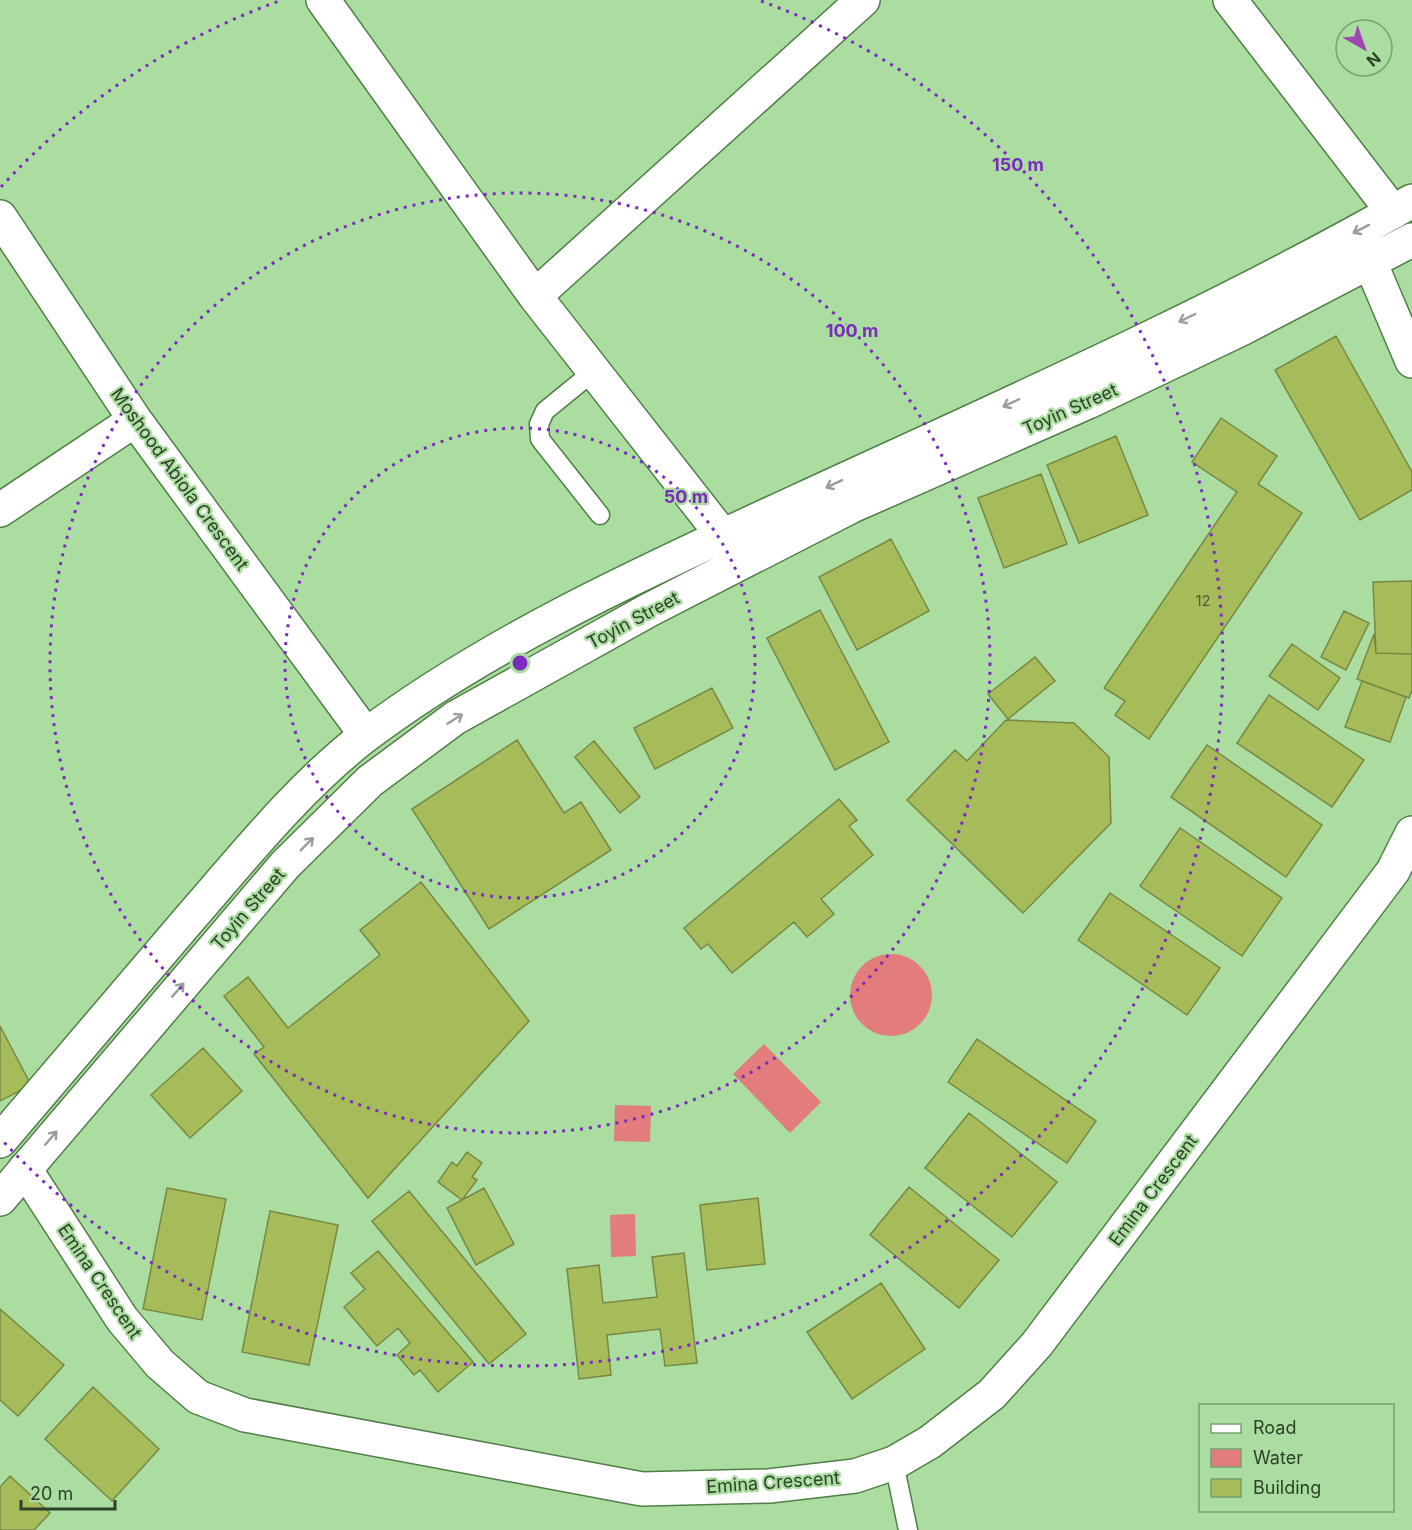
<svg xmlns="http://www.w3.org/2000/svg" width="1412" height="1530" font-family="Inter,sans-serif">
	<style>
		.water { fill: #e27c7d }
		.building { fill: #a6bc5b; stroke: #778843; stroke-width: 1.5 }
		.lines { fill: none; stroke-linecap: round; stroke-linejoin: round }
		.service-casing { stroke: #507e47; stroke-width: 21 }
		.minor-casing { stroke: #507e47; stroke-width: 36 }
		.tertiary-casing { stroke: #507e47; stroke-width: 36 }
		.service { stroke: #fff; stroke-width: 18 }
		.minor { stroke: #fff; stroke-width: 33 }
		.tertiary { stroke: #fff; stroke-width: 33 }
		.oneway { stroke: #96a094 }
		.ring { fill: none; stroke: #7b2cbf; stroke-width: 3; stroke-dasharray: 3 6 }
		.labels { text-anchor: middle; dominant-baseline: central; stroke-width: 4.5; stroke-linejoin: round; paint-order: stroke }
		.number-label { font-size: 15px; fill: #4b6035 }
		.street-label { font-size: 18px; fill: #2d4128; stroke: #abdda1 }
		.centre { fill: #7b2cbf; stroke: #abdda1; stroke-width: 3 }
		.ring-label { font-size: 18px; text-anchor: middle; font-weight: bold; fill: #7b2cbf; stroke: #abdda1; stroke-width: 4.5; stroke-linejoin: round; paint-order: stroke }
	</style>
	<rect width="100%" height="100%" fill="#abdda1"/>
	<!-- water -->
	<path class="water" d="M850 995a41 41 0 1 1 82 0a41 41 0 1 1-82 0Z
		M764,1044L821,1102L790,1133L733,1074Z
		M615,1105L651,1106L650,1142L614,1141Z
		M635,1214L636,1256L611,1257L610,1215Z"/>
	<!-- building -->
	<path class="building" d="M1336,336L1412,472V490L1360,520L1275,370Z
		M1221,418L1277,456L1258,484L1302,513L1149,739L1115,715L1125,701L1104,688L1237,492L1192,462Z
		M1116,436L1148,515L1079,543L1047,465Z
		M1041,474L1067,544L1004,568L978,498Z
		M891,539L929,611L857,650L819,577Z
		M1412,581V654L1376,653L1373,582Z
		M820,610L889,742L835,770L767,638Z
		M1344,611L1369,623L1346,670L1321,657Z
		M1374,634L1376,653L1412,654V690L1409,698L1357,679Z
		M1292,644L1340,678L1318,710L1269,676Z
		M1035,657L1055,681L1008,719L988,694Z
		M1362,681L1406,697L1390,742L1345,727Z
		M712,688L733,728L655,769L634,728Z
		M1269,695L1364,760L1332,807L1237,743Z
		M1006,720L1074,723L1109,757L1111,823L1023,913L907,800L955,750L967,761Z
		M517,740L564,813L581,802L611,850L489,929L412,809Z
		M594,741L640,797L620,813L575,757Z
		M1207,745L1322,825L1286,877L1171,797Z
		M839,799L857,820L849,826L873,855L821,899L834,914L807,937L794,922L732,973L708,944L701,949L684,928Z
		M1180,828L1282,898L1242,956L1140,886Z
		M421,882L529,1021L368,1198L254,1054L264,1047L224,996L248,977L288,1028L380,955L360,930Z
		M1110,893L1220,968L1187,1015L1078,940Z
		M0,1026L31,1085L0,1101Z
		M977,1039L1096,1121L1067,1163L948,1082Z
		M203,1048L242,1091L190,1138L151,1095Z
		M969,1113L1057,1182L1012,1237L925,1168Z
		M467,1152L482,1163L472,1177L477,1180L462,1200L438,1182L452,1162L457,1166Z
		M909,1187L999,1260L959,1308L870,1235Z
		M167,1188L226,1199L202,1320L143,1309Z
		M484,1188L514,1244L476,1265L447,1208Z
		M409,1191L526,1334L489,1364L372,1221Z
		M758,1198L765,1264L707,1270L700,1205Z
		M270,1211L338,1225L309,1365L242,1352Z
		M378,1251L473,1362L438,1392L420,1370L414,1375L397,1355L410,1343L398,1328L377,1346L344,1307L365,1289L351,1273Z
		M684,1253L697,1363L665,1366L660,1329L607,1335L611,1375L579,1379L567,1269L599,1265L603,1303L657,1297L652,1257Z
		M881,1283L925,1349L852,1399L807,1332Z
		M0,1309L64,1365L18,1416L0,1400Z
		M93,1387L159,1449L112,1501L45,1439Z
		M10,1476L50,1513L34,1530H0V1487Z"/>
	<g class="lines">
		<defs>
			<path id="service" d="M594,371L545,411L539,424L540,439L600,515
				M894,1463L908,1530"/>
			<path id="minor" d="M323,0L535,296L723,536
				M1230,0L1393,212
				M0,217L135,420L366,735
				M1370,262L1412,361
				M535,296L863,0
				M0,510L135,420
				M25,1169L122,1319L160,1364L198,1397L245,1415L642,1489L769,1486L855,1476L894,1463L930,1442L992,1394L1037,1344L1393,871L1412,833"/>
			<path id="tertiary" d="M0,1141C64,1066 127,991 191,917C244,856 301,785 365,736C492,640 653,568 798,501C1004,406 1214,314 1412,201
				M0,1199L285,865L370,781L455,718L649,610L852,506L1088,402L1241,329L1412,240"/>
		</defs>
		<!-- service casing -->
		<use href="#service" class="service-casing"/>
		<!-- minor casing -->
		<use href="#minor" class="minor-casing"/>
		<!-- tertiary casing -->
		<use href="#tertiary" class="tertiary-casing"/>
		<!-- service -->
		<use href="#service" class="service"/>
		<!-- minor -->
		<use href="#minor" class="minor"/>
		<!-- tertiary -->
		<use href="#tertiary" class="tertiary"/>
	</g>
	<!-- one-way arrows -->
	<defs><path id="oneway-shaft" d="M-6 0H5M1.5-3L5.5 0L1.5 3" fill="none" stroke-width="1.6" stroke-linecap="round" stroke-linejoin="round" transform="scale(1.5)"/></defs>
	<g class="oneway">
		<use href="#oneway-shaft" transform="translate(1361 229) rotate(153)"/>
		<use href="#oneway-shaft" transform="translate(1187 318) rotate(154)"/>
		<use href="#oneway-shaft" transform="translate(1011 403) rotate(155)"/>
		<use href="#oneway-shaft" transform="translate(834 484) rotate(155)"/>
		<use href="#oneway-shaft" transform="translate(455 719) rotate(-32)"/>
		<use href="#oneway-shaft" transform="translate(307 844) rotate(-45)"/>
		<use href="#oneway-shaft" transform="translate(178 990) rotate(-49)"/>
		<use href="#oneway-shaft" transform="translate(51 1138) rotate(-49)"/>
	</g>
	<!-- distance rings -->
	<g class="ring">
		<circle cx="520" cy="663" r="235"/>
		<circle cx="520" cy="663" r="470"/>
		<path d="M1 187A704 704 0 0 1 279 1M761 1A704 704 0 1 1 1 1139"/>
	</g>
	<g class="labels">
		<!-- number labels -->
		<g class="number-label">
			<text x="1203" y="600">12</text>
		</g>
		<!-- street labels -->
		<g class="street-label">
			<text transform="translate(1070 409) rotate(-24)">Toyin Street</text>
			<text transform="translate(180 479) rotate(54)">Moshood Abiola Crescent</text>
			<text transform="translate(633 620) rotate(-28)">Toyin Street</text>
			<text transform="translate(248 909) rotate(-49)">Toyin Street</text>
			<text transform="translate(1153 1190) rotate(-53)">Emina Crescent</text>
			<text transform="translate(100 1281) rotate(56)">Emina Crescent</text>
			<text transform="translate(773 1482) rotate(-4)">Emina Crescent</text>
		</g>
	</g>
	<circle cx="520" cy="663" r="9" class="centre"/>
	<g class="ring-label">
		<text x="1018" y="171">150 m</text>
		<text x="852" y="337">100 m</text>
		<text x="686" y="503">50 m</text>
	</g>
	<!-- legend -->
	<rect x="1199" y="1404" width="195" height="108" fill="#abdda1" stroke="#799f71" stroke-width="1.5"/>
	<rect x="1211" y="1424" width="30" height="9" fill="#ffffff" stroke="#799f71" stroke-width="1.5"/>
	<text x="1253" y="1434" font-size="18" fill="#2d4128">Road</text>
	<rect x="1211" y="1449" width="30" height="18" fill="#e27c7d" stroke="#799f71" stroke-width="1.5"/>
	<text x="1253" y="1464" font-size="18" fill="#2d4128">Water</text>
	<rect x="1211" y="1479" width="30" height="18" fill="#a6bc5b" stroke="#799f71" stroke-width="1.5"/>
	<text x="1253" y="1494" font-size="18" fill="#2d4128">Building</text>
	<!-- north arrow -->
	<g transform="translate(1364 48) rotate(140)"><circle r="28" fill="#abdda1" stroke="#799f71" stroke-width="1.5"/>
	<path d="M0-4.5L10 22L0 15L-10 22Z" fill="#9f46b2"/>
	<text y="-9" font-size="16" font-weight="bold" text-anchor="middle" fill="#2d4128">N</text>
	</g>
	<!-- scale -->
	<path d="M21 1500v9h94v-9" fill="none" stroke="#2d4128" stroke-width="3"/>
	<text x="30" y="1500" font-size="18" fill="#2d4128" stroke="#abdda1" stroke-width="4.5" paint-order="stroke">20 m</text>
</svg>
